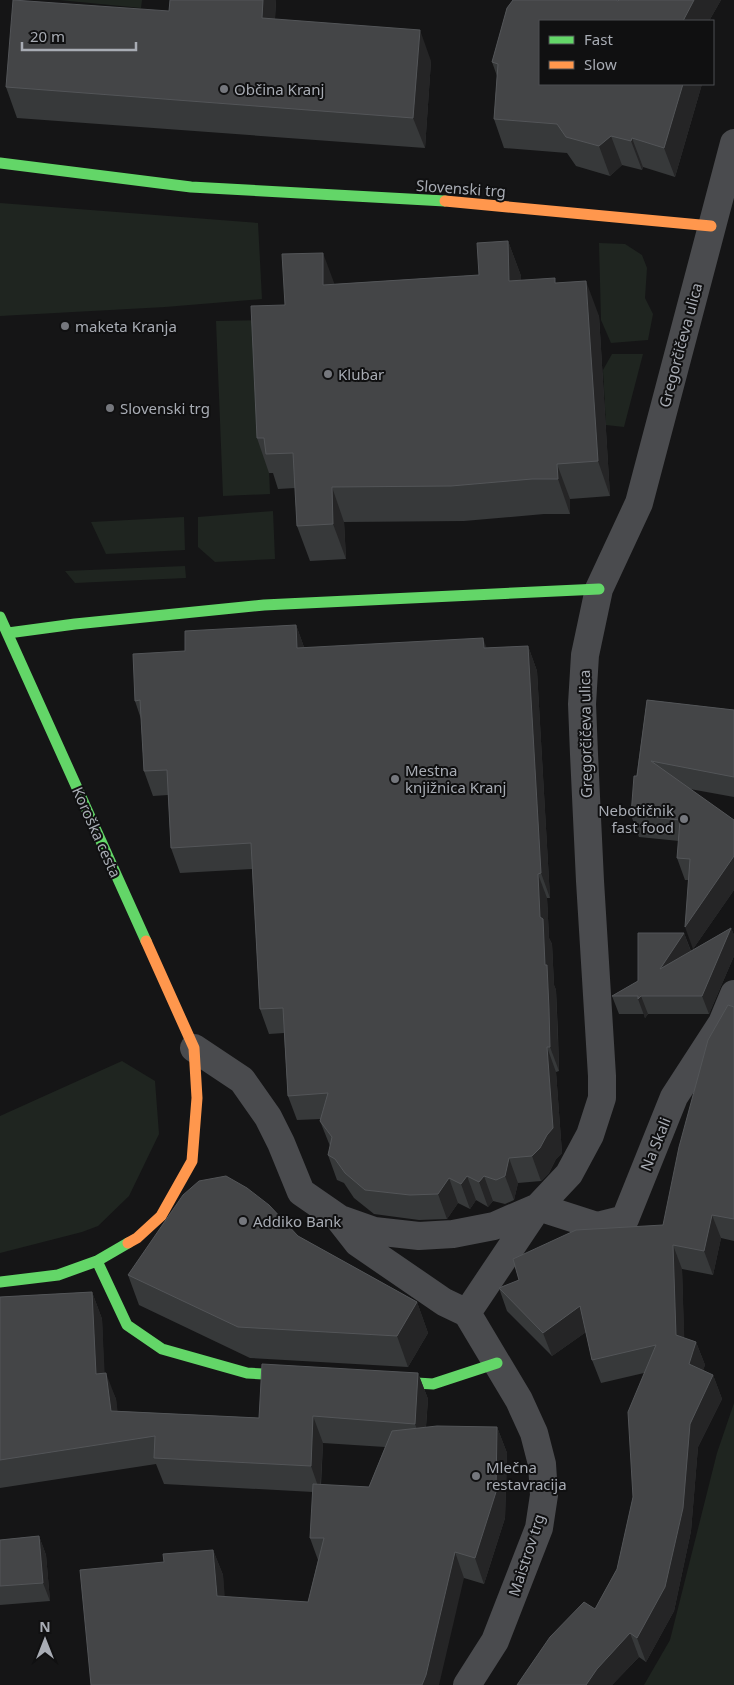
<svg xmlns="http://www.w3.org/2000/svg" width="734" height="1685" font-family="'Noto Sans',sans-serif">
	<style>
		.green { fill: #1f2520 }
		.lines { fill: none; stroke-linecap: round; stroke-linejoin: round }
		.street { stroke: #4a4b4e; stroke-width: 28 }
		.fast { stroke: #63d668; stroke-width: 11 }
		.slow { stroke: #ff974d; stroke-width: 11 }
		.wall { fill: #37393a; fill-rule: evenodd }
		.shaded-wall { fill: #252526 }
		.building { fill: #444547; stroke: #535558 }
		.poi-dot { fill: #75777d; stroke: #101011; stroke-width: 2 }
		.labels { text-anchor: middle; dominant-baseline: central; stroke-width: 4; stroke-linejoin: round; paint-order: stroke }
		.poi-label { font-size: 15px; fill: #a8acb4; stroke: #101011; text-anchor: start }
		.street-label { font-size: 15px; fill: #a8acb4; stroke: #101011 }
	</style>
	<rect width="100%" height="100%" fill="#151516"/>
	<!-- green -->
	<path class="green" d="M59,0H142L141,8Z
		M0,203L258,223L262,299L165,307L0,316Z
		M599,243L625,244L642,255L647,268L645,298L653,314L648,340L611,343L601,320Z
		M263,320L270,494L223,496L216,321Z
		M612,354H643L624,427L606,425L603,370Z
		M273,511L275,559L215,562L198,547V517Z
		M184,517L185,550L106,554L91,522Z
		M185,566L186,578L75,583L65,571Z
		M122,1061L155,1081L159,1134L129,1196L98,1226L82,1232L0,1253V1116Z
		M734,1403V1685H644L670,1640L717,1453Z"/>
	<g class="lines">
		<!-- street -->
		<path class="street" d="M194,1048L242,1080L268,1117L281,1143L301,1192L340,1219L374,1231L419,1236L453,1234L494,1226L538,1207
			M538,1207L597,1226L625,1219L674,1097L722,1023L734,994
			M340,1220L358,1243L444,1302L467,1313
			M467,1685L495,1641L539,1528L544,1495L542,1464L534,1433L519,1400L467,1313L538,1207L569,1174L590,1135L602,1098V1076L590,881L584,754L582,704L585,655L599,589L639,503L734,143"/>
		<!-- fast -->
		<path class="fast" d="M0,163L191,187L445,201
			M0,617L146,941
			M8,633L75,624L264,605L599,589
			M97,1261L127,1325L162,1349L247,1373L299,1376
			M0,1282L58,1275L97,1261L128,1243
			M384,1381L433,1384L497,1363"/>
		<!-- slow -->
		<path class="slow" d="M445,201L711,226
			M128,1243L137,1238L161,1216L192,1161L197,1098L194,1048L146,941"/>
	</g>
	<!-- wall -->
	<path class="wall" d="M170,0H276L275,19L431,61L425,148L17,118L6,87L169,11Z
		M513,0H616L618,1L619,0H721L709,21H540V84H702L675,177L643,167L642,170L622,165L610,176L576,166L567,153L504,148L494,119L497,76L492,62L507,8Z
		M508,241L521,276V280L557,283L599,316L610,496L570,499V514H544L464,521L344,522L346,559L310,561L297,526L295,488L278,489L273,473H269L257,438L285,305L335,284L479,275Z
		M296,625L304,647L487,648L528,646L537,671L550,898H547L549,938L552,944L554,985L556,990L558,1034L559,1071L556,1072L562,1153L556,1159L549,1173L541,1181L518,1183L514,1200L505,1204L493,1201L488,1207L476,1200L470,1209L458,1203L447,1219L419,1220L374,1214L354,1198L344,1183L337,1180L328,1155L330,1146L320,1121L321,1119L297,1120L288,1096L284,1033L269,1034L260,1009L252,869L180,873L171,848L168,795L153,796L144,771L141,719L135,701L185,651Z
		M647,700L734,710V797L690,789L734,820V890L693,949L688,880H685L677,858L679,841L639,837L631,815Z
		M731,928L734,935V956L709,1014H648L645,1018L644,1014H619L612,996L638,981L684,933L691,951Z
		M734,1007V1241L721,1238L713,1275L682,1269L684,1338L696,1342L705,1365L703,1370L713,1375L722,1399L698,1447L691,1531L674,1611L646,1662L639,1657L612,1685H517L595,1609L617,1569L633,1497L644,1373L601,1383L592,1360L586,1332L552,1356L507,1311L499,1288L663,1225Z
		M298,1236L417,1302L428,1333L408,1367L250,1358L139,1305L128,1275Z
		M92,1292L102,1319L104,1373L116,1399L117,1411L259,1418L418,1373L428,1399L426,1427H497L507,1453L505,1518L484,1584L464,1578L91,1685L164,1562L213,1550L223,1575L224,1597L308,1602L318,1560L310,1538L313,1492L164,1484L156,1464L0,1488V1297ZM323,1443L385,1447L369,1487L321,1485Z
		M39,1536L46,1555L50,1601L0,1605V1540Z"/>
	<!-- shaded-wall -->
	<path class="shaded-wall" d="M263,0H276L273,49L262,18Z
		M694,0H721L709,21H683Z
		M420,30L431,61L425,148L413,118Z
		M683,84H702L675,177L664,148Z
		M611,136L622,165L610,176L599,146Z
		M632,138L643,167L642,170L631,141Z
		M508,241L521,276L522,316L509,281Z
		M323,253L336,288L323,285Z
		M586,281L599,316L610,496L598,461Z
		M557,464L570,499V514L558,479Z
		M332,487L344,522L346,559L333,524Z
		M296,625L305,650L297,648Z
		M483,638L492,662L484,648Z
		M528,646L537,671L550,898L541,873Z
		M734,856V890L693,949L685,927Z
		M538,874L547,898L549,938L552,944L554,985L556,990L559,1071L550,1047L545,965L540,917Z
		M731,928L734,935V956L709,1014L702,996Z
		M684,933L691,952L660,969Z
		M641,996L648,1014L645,1018L638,999Z
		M547,1047L556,1072L562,1153L556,1159L549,1173L541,1181L532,1156Z
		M509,1158L518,1183L514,1200L505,1176Z
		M467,1176L476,1200L470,1209L461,1184Z
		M484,1176L493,1201L488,1207L479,1182Z
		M449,1178L458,1203L447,1219L438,1194Z
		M712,1215L721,1238L713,1275L704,1251Z
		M673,1245L682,1269L685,1359L676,1335Z
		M92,1292L102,1319L106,1400L96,1374Z
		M417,1302L428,1333L408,1367L397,1336Z
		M580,1306L589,1330L552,1356L543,1333Z
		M696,1342L705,1365L697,1387L689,1364Z
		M106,1373L116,1399L121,1437L111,1411Z
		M418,1373L428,1399L424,1450L415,1424Z
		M713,1375L722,1399L698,1447L691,1531L674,1611L646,1662L637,1638L690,1424Z
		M313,1416L323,1443L320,1492L311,1466Z
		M497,1427L507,1453L505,1518L484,1584L475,1558Z
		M39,1536L46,1555L50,1601L43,1583Z
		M213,1550L223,1575L227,1622L217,1596Z
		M455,1552L464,1578L439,1685H422Z
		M630,1633L639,1657L612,1685H586L597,1669Z"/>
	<!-- building -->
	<path class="building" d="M13,0L169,11L170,0H263L262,18L420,30L413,118L6,87Z
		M513,0H616L618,1L619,0H694L683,21H540V84H683L664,148L632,138L631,141L611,136L599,146L566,137L557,124L494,119L498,64L492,62L507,8Z
		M508,241L509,281L555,278V283L586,281L598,461L557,464L558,479H532L451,486L332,487L333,524L297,526L293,453L266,454L264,438H257L251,306L285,305L282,254L323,253V285L479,275L477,243Z
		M296,625L297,648L483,638L484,648L528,646L541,873L538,874L540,917L543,919L545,965H547L549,1009L550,1047H547L553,1128L547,1135L540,1148L532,1156L509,1158L505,1176L496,1180L484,1176L479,1182L467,1176L461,1184L449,1178L438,1194L410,1195L365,1190L345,1173L335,1159L328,1155L332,1137L320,1121L328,1093L288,1096L283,1008L260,1009L251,843L171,848L167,770L144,771L140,700L135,701L133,654L185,651V631Z
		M647,700L734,710V777L651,761L734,820V856L685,927L690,859L677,858L680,820L631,815L634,776H637Z
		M731,928L702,996H641L638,999V996H612L638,981V933H684L660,969Z
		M728,1005L734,1007V1219L712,1215L704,1251L673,1245L676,1335L696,1342L689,1364L713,1375L690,1424L683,1508L665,1587L637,1638L630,1633L597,1669L586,1685H517L550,1637L584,1602L595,1609L617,1569L633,1497L628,1412L656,1345L592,1360L580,1306L543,1333L499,1288L519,1280L513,1259L576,1230L663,1225L679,1147L708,1040Z
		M226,1176L247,1188L269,1205L298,1236L417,1302L397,1336L238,1327L128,1275L183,1195L199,1181Z
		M92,1292L96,1374L106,1373L111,1411L259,1418L262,1364L418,1373L415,1424L313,1416L311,1466L154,1458L155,1436L0,1460V1297Z
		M437,1426L497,1427L496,1492L475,1558L455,1552L426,1675L422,1685H91L80,1570L164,1562L163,1554L213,1550L217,1596L308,1602L324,1538H310L313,1484L369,1487L392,1431Z
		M39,1536L43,1583L0,1586V1540Z"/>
	<!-- markers -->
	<g class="poi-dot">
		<circle cx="224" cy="89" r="5"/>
		<circle cx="65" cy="326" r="5"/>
		<circle cx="328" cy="374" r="5"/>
		<circle cx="110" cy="408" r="5"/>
		<circle cx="395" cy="779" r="5"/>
		<circle cx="684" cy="819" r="5"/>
		<circle cx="243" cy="1221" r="5"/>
		<circle cx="476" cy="1476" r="5"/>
	</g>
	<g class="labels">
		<!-- poi labels -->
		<g class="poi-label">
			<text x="234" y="89">Občina Kranj</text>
			<text x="75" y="326">maketa Kranja</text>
			<text x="338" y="374">Klubar</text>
			<text x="120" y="408">Slovenski trg</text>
			<text x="405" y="770">Mestna<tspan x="405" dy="17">knjižnica Kranj</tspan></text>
			<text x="674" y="810" text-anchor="end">Nebotičnik<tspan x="674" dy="17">fast food</tspan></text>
			<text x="253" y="1221">Addiko Bank</text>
			<text x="486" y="1467">Mlečna<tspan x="486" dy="17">restavracija</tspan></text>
		</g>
		<!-- street labels -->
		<g class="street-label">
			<text transform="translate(461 188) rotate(4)">Slovenski trg</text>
			<text transform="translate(680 345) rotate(-75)">Gregorčičeva ulica</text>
			<text transform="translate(585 734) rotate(-91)">Gregorčičeva ulica</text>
			<text transform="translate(97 832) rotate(66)">Koroška cesta</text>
			<text transform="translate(655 1144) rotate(-68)">Na Skali</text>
			<text transform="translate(526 1555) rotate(-72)">Maistrov trg</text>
		</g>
	</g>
	<!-- legend -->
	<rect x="539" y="20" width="175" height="65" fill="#101011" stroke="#4d4e52"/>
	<rect x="549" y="36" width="25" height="8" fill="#63d668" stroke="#4d4e52"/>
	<text x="584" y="45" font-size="15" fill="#a8acb4">Fast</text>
	<rect x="549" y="61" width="25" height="8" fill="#ff974d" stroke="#4d4e52"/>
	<text x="584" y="70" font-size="15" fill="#a8acb4">Slow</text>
	<!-- north arrow -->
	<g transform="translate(45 1640)" stroke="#101011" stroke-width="4" paint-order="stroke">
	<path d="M0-4L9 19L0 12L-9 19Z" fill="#a8acb4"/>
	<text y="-8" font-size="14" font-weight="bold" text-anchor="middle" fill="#a8acb4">N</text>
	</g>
	<!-- scale -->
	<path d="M22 42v8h114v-8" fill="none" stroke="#a8acb4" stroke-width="2.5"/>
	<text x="30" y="42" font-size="15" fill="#a8acb4" stroke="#101011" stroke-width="4" paint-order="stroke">20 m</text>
</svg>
